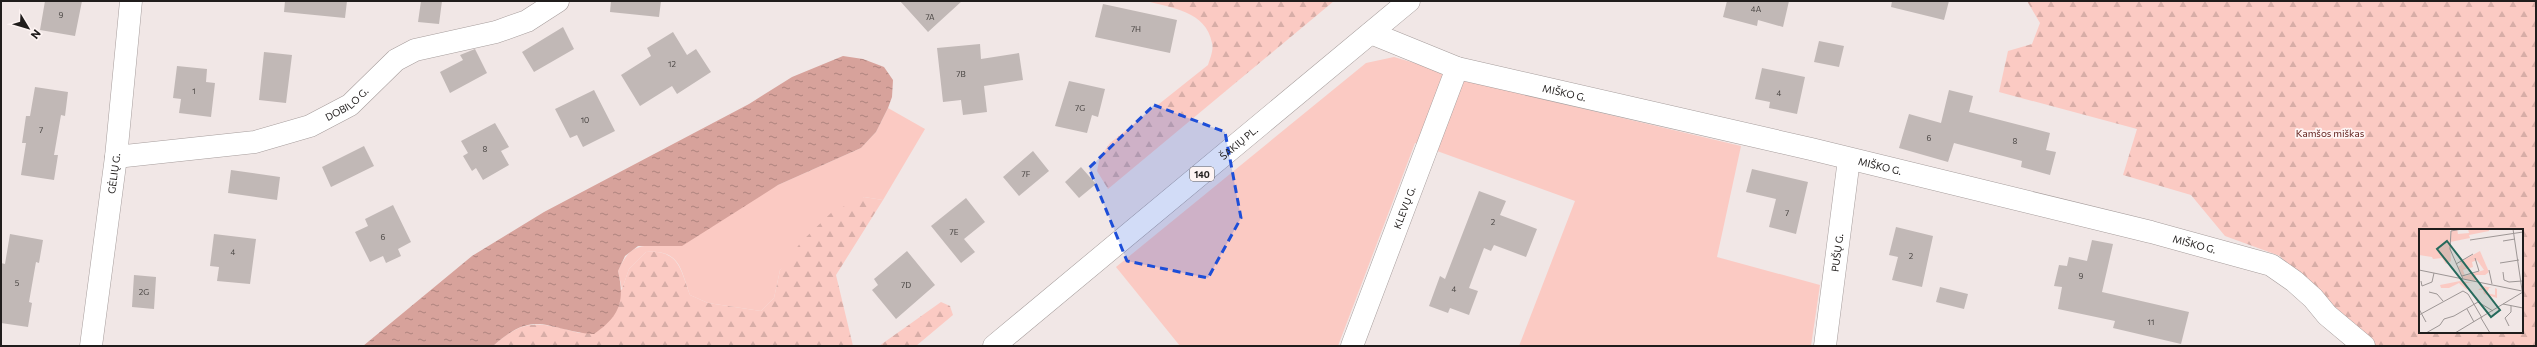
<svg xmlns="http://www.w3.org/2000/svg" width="2537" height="347" font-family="Commissioner,sans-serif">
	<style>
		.grass { fill: #fbcac3 }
		.forest { fill: url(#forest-firs); fill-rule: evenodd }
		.water { fill: url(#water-ripples) }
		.building { fill: #c1b8b6 }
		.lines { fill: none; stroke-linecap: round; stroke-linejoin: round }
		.minor-casing { stroke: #a69d9c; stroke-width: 23 }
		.primary-casing { stroke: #a69d9c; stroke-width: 23 }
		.minor { stroke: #fff; stroke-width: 22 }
		.primary { stroke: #fff; stroke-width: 22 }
		.marked { fill: #1d4ed8; fill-opacity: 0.2; stroke: #1d4ed8; stroke-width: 3; stroke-dasharray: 8 5; stroke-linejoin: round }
		.labels { text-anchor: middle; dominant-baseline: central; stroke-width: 3.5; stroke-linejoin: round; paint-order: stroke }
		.number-label { font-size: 8px; fill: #484442 }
		.shield { fill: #fef4f3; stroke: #635e5c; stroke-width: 1 }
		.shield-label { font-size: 9px; font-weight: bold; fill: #201d1c }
		.street-label { font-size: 10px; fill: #201d1c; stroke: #fef4f3 }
		.park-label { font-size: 10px; fill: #61211d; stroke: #fef4f3 }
		.inset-road { fill: none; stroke: #9d9695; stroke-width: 1 }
		.view { fill: #266a5c; fill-opacity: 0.15; stroke: #266a5c; stroke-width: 2 }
		.inset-edge { fill: none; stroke: #201d1c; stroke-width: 2 }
	</style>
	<defs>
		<pattern id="forest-firs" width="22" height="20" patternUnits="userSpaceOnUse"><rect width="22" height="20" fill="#fbcac3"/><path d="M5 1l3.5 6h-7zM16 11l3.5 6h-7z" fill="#d7ada7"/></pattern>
		<pattern id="water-ripples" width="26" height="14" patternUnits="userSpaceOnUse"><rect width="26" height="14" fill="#d7a29b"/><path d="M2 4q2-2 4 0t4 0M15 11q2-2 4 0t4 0" fill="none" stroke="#ae837e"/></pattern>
	</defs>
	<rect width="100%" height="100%" fill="#f1e7e6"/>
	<!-- grass -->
	<path class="grass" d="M1394,57L1517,93L1741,146L1717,257L1820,285L1811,346H1519L1575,201L1415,143L1338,346H1180L1116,267L1366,63Z
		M888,108L925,129L883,200L864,197L780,270L774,298L761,311L708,303L690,295C680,267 680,250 646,252L629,269L622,289L618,271C628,250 633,246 656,245L778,185L861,148L876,132Z"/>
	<!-- forest -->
	<path class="forest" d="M1146,1H1334L1108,189L1097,171L1100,157L1110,143L1208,65C1210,59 1214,49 1212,43C1206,11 1172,8 1146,1Z
		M2027,1H2536V346H2371L2338,319L2280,256L2225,236L2191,195L2123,175L2137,129L1999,92L2008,51L2032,44L2040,23ZM2420,230H2522V332H2420Z
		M864,197L883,200L836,275L853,346H493C526,316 541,323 580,333L622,289L629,269L646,252C679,250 680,268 690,295L708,303L761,311L774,298L780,270L801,242L832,212Z
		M941,302L950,306L953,315L916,346H879Z"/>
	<!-- water -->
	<path class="water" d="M843,56L863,59L884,67L893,80L892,97L888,108L876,132L861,148L778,185L682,246H638L625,256L618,271C625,301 620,316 594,334C547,331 536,307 493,346H363L472,256L544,212L749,104L792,77Z"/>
	<!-- building -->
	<path class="building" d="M45,1H82L75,36L40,30Z
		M285,1H347L345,18L284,12Z
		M421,1H442L439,24L418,22Z
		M611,1H661L659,17L610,12Z
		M900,1H962L928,32Z
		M1727,1H1789L1783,27L1758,20L1757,26L1723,17Z
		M1892,1H1949L1944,20L1891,7Z
		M1103,4L1177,20L1170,53L1095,37Z
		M563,27L574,49L534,72L522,52Z
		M673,32L687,55L696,49L711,72L677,94L672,86L640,106L621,75L651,56L647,48Z
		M1819,41L1844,46L1839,67L1814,62Z
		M980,44L981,59L1019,53L1023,80L984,86L987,112L963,115L961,100L943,102L937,48Z
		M475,49L487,73L450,93L440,72L463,60L460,55Z
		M264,52L292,55L286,103L259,100Z
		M177,66L207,69L206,82L215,83L211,117L179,113L181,99L173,98Z
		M1762,68L1805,77L1797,114L1769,108L1770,102L1755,99Z
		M1069,81L1105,89L1098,117L1092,115L1087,133L1055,126Z
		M35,87L68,92L65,116L61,115L54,155H58L54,180L21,175L26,143H22L26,116H30Z
		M594,90L615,131L583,147L577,135L570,138L555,109Z
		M1949,90L1973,96L1969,112L2050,133L2046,150L2056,152L2050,175L2021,167L2022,161L1954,143L1948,162L1899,148L1909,114L1941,123Z
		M495,123L509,147L501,151L509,165L483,180L476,168L472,171L463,156L468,153L461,141Z
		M364,146L374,166L331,187L322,167Z
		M1033,151L1049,171L1019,196L1003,177Z
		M1081,167L1096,184L1079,198L1065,182Z
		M1752,169L1808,182L1796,234L1769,227L1776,199L1746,192Z
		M231,170L280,177L277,200L228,193Z
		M1479,191L1506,201L1500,215L1537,229L1526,257L1494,245L1491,251L1484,248L1469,288L1478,291L1469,315L1450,308L1448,313L1429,306L1440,276L1445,279Z
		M966,198L985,222L964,239L975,252L961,263L931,226Z
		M393,205L411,242L398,249L401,256L386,263L383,256L370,262L355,232L368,226L365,219Z
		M1896,227L1933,236L1922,287L1892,280L1898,257L1889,255Z
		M10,234L43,240L39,263L36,262L29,302L32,303L28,327L1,323V263L5,264Z
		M214,234L256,239L250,284L217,281L219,267L210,266Z
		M2092,240L2113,244L2102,292L2189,312L2181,344L2113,328L2115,321L2058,309L2062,287L2054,286L2059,265L2067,266L2069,257L2087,261Z
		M907,251L935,285L896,319L872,290L878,285L874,279Z
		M134,275L156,277L154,309L132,307Z
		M1940,287L1968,294L1964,309L1936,302Z"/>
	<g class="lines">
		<defs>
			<g id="minor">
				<path id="s1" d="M1371,33L1457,68L1811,149L2151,232L2271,265L2294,281L2313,298L2327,315L2364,346"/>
				<path id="s2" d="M116,157L255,142L310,126L350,105L396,60L415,50L496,32L527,21L558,1"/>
				<path id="s3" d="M91,346L116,157L131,1"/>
				<path id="s4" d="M1352,346L1457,68"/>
				<path id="s5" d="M1825,346L1849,159"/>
			</g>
			<g id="primary">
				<path id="s6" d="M994,346L1409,1"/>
			</g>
		</defs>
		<!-- minor casing -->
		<use href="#minor" class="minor-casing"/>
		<!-- primary casing -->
		<use href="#primary" class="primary-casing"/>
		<!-- minor -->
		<use href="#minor" class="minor"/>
		<!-- primary -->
		<use href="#primary" class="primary"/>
	</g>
	<!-- marked area -->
	<path class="marked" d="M1154,105L1225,132L1241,218L1208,278L1127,261L1089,168Z"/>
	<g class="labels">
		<!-- number labels -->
		<g class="number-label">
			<text x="1756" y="9">4A</text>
			<text x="61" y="15">9</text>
			<text x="930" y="17">7A</text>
			<text x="1136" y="29">7H</text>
			<text x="672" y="64">12</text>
			<text x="961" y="74">7B</text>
			<text x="194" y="91">1</text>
			<text x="1779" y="93">4</text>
			<text x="1080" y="108">7G</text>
			<text x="585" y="120">10</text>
			<text x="41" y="130">7</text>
			<text x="1929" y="138">6</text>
			<text x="2015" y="141">8</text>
			<text x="485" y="149">8</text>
			<text x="1026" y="174">7F</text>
			<text x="1787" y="213">7</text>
			<text x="1493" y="222">2</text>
			<text x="954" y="232">7E</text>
			<text x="383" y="237">6</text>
			<text x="233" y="252">4</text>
			<text x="1911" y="256">2</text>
			<text x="2081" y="276">9</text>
			<text x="17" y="283">5</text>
			<text x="906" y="285">7D</text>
			<text x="1454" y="289">4</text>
			<text x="144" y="292">2G</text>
			<text x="2151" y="322">11</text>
		</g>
		<!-- shield labels -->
		<rect class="shield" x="1190" y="167" width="24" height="14" rx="3"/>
		<g class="shield-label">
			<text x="1202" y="174">140</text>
		</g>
		<!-- street labels -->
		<g class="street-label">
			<text stroke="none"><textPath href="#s1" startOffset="203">MIŠKO G.</textPath></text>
			<text stroke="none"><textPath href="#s2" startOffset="240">DOBILO G.</textPath></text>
			<text stroke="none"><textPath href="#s6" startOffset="318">ŠAKIŲ PL.</textPath></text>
			<text stroke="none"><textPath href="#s1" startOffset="527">MIŠKO G.</textPath></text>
			<text stroke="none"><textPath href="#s3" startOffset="174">GĖLIŲ G.</textPath></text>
			<text stroke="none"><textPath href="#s4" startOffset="148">KLEVŲ G.</textPath></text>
			<text stroke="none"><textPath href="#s1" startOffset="851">MIŠKO G.</textPath></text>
			<text stroke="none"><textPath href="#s5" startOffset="94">PUŠŲ G.</textPath></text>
		</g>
		<!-- park labels -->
		<g class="park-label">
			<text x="2330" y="133">Kamšos miškas</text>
		</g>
	</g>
	<!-- overview -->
	<g transform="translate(2419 229)">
		<rect width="104" height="104" fill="#f1e7e6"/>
		<path d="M32,0H38L39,5L50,4L49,0H70V2L50,6L51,9L31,13ZM61,22L70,43L66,46H57L56,52L45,50L39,38L42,36L41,33ZM58,31L65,41L46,47L44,41L54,38L53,33Z" fill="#fbcac3" fill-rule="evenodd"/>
		<path d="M0,0H38L31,1L32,32L27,35L23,29L14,30L13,28L0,26ZM41,52L54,54H47L48,61L40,54L30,59H22L21,56ZM60,56L73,59H70L68,64L76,66V59L78,60V69L65,65L64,61H59L63,58Z" fill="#fbcac3"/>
		<path class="inset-road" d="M43,0L32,2L31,20L44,50M94,0L103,61M51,11L104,3M84,12L96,10M81,34L100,31M37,35L54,25M0,41L103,62M70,41L73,55M84,43L85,51L90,53L103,52M43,47L60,42L56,29M2,52L3,57L13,53L15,44M10,63L18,65L24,72M84,75L104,79M0,80L7,93M48,80L55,93M104,82V97M0,86L44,62L49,65L63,89M62,89L71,104M90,97L86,89L92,83V77M7,104L21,96L25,90L35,87L59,73L74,82M36,104L104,63"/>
		<path class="view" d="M28,12L81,81L72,88L18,20Z"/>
		<rect width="104" height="104" class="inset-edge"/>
	</g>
	<!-- border -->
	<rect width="2537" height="347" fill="none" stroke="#201d1c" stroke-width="4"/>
	<!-- north arrow -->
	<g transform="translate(28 28) rotate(128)" stroke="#fef4f3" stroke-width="3" paint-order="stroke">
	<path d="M0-3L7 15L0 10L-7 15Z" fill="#201d1c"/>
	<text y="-6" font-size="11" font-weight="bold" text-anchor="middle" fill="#201d1c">N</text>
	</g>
</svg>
